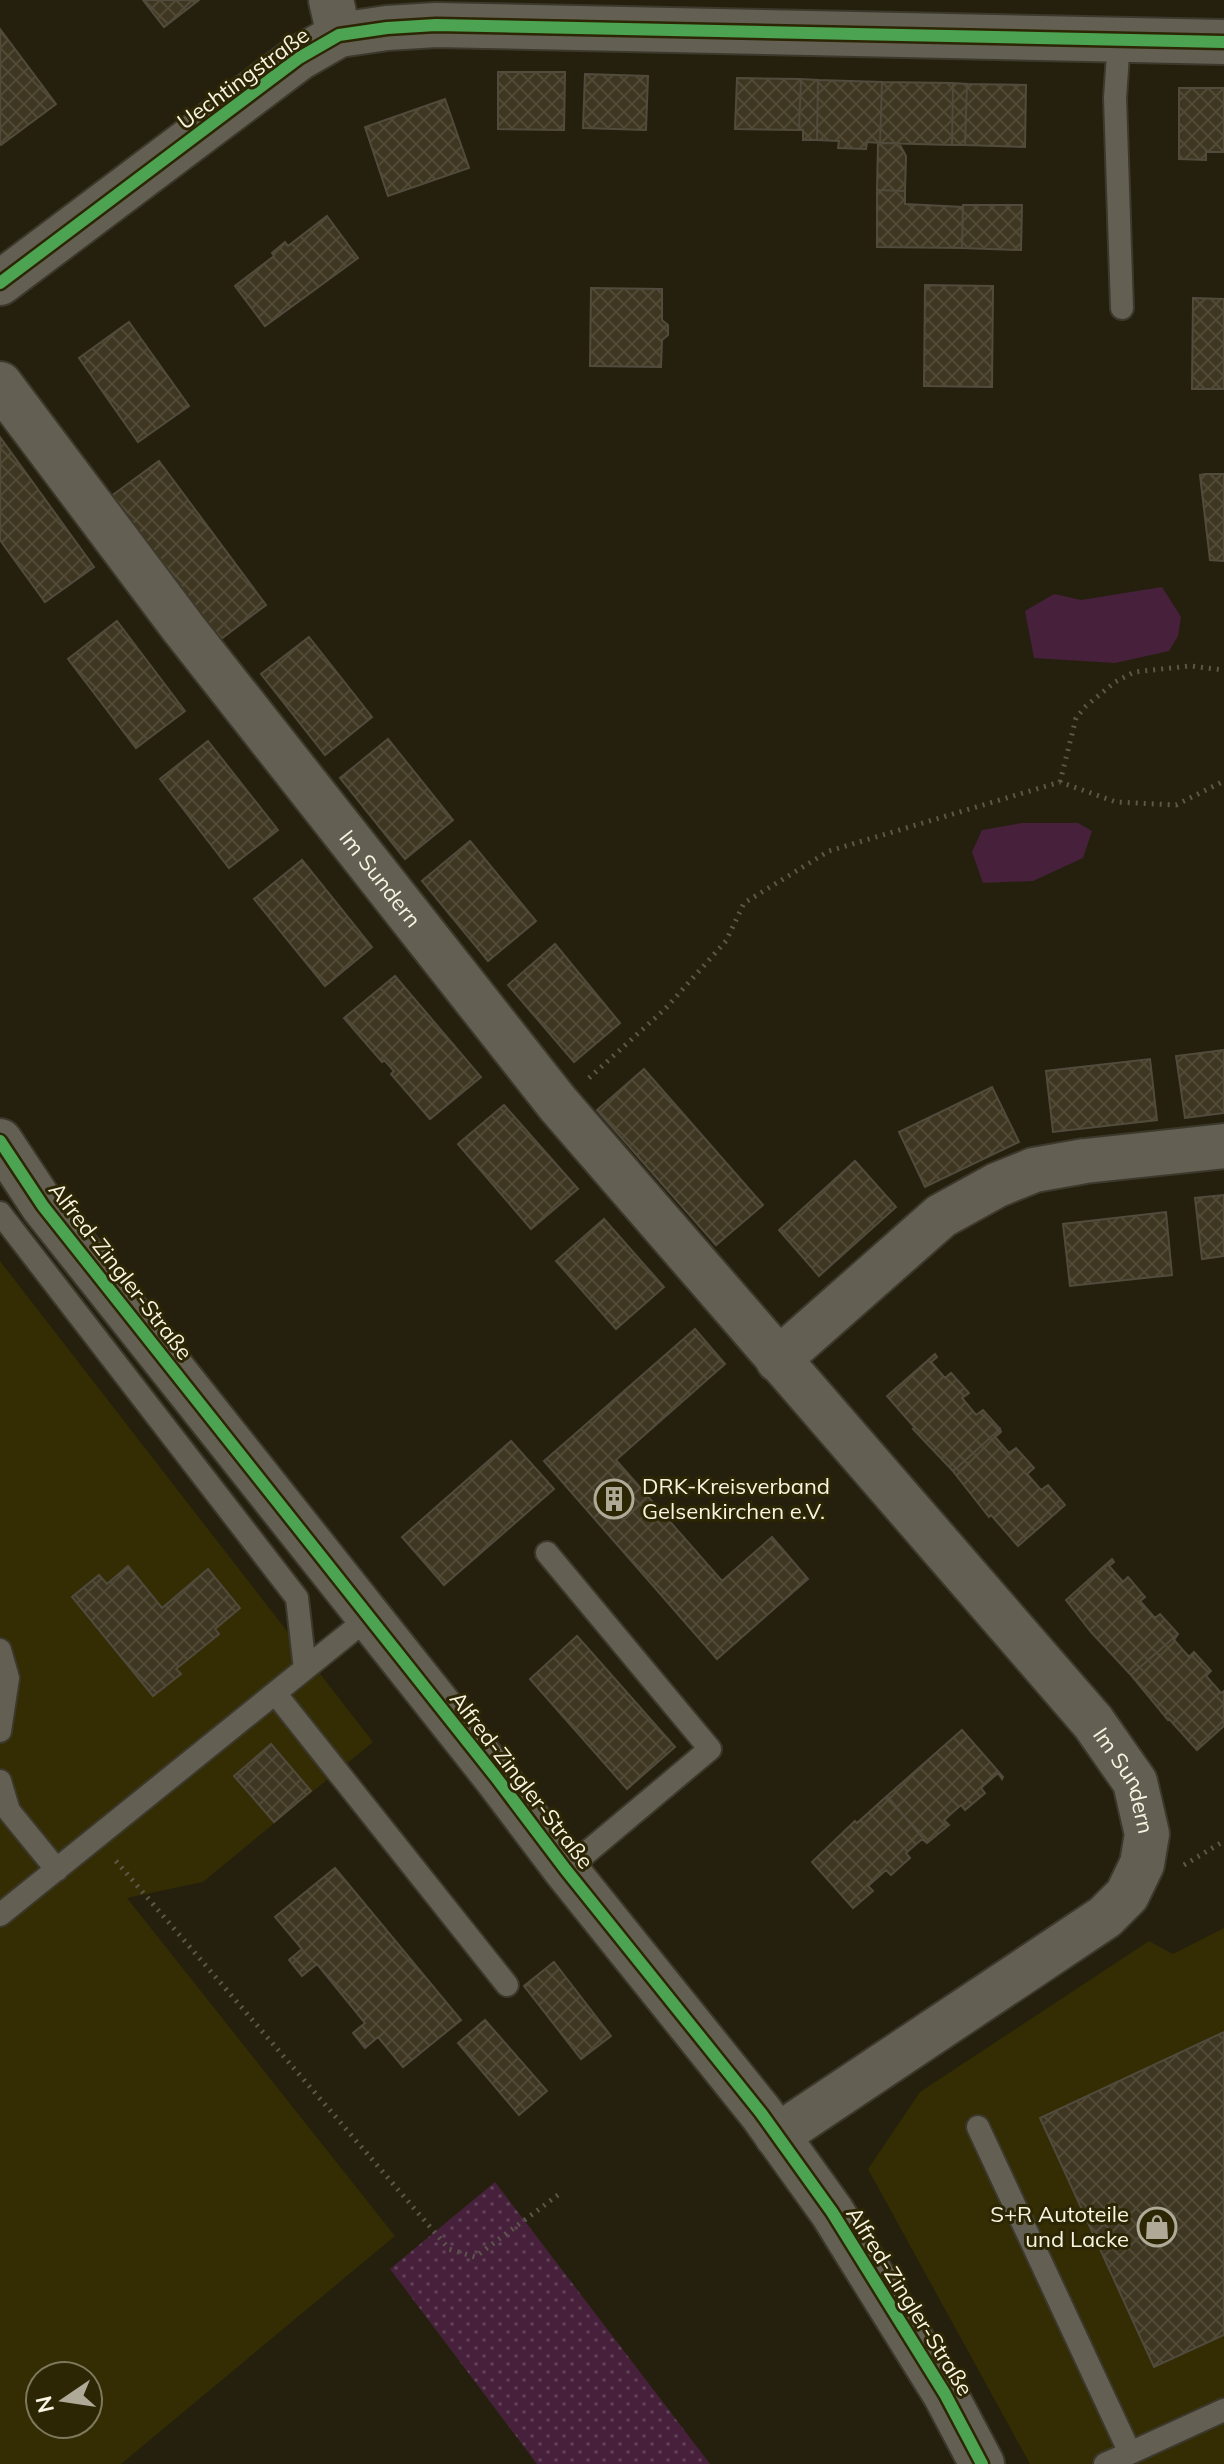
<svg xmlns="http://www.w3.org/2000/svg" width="1224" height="2464" font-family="Mulish,sans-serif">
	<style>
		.built { fill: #342c03; fill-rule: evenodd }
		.grass { fill: url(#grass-dots) }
		.park { fill: #47213c }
		.building { fill: url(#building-cross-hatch); stroke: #514b3d; stroke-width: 2 }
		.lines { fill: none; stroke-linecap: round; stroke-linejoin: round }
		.lane-casing { stroke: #3c392c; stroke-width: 26 }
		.street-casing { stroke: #3c392c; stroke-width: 48 }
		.secondary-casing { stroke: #3c392c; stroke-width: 48 }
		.path { stroke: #5b5749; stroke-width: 5; stroke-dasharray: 2 6; stroke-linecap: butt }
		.lane { stroke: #636053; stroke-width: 22 }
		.street { stroke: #636053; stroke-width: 44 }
		.secondary { stroke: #636053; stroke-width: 44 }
		.cycleway-casing { stroke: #2d2604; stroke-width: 17 }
		.cycleway { stroke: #4ca352; stroke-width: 12 }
		.labels { text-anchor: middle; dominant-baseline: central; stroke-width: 6; stroke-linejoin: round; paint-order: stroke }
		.street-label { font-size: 22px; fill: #f8f4e1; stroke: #2d2604 }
		.poi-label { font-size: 22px; fill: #f8f4e1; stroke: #2d2604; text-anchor: start }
	</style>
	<defs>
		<pattern id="grass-dots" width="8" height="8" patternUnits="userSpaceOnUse" patternTransform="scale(2)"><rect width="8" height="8" fill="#47213c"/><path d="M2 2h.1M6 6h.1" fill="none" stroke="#624258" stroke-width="1.8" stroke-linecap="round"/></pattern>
		<pattern id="building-cross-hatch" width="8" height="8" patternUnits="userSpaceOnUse" patternTransform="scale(2)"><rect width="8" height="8" fill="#3e3621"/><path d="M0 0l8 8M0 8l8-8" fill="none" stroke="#514a36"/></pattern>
	</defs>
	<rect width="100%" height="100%" fill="#24200d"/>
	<!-- built -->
	<path class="built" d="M0,1261L373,1742L203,1882L127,1898L395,2236L121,2464H0ZM40,2376H88V2424H40Z
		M1224,1928V2464H1030L868,2169L920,2092L1149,1941L1173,1954Z"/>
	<!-- grass -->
	<path class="grass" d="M495,2182L710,2464H537L390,2269Z"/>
	<!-- park -->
	<path class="park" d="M1162,587L1181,617L1178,636L1169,651L1115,663L1034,658L1025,611L1054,594L1081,600Z
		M1022,823H1078L1092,831L1083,858L1033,881L983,883L972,852L982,830Z"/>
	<!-- building -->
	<path class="building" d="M143,0H199L164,27Z
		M0,29L56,104L1,145L0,144Z
		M498,72H565L564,130L498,129Z
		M585,74L648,76L646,130L583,128Z
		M737,78L801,79L799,130L735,129Z
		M801,79L818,80L817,140H803V130H799Z
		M818,80L882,82L880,143L867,142L866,149L838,148L839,141L817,140Z
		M882,82L953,83L952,145L880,143Z
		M953,83L967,84L965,145H952Z
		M967,84L1026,85L1025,147L965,145Z
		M1179,88H1224V152H1206V160L1179,159Z
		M445,99L469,168L388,196L365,127Z
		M878,143H899L906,156L905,191L877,190Z
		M877,190L905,191V204L963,207L962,248L877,247Z
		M963,205H1022L1021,250L962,248Z
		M327,216L358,258L265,326L235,286L274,256L272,253L285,242L288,246Z
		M925,285L993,286L992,387L924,386Z
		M591,288L662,289V320L668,325V335L662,340L661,367L590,366Z
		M1193,298L1224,299V389H1192Z
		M129,322L189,406L138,442L79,358Z
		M0,437L94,567L45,602L0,540Z
		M159,461L266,605L217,642L110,497Z
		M1205,474H1224V561L1210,560L1200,475Z
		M117,621L185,711L136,748L68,659Z
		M309,637L372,717L325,755L261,674Z
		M388,739L453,820L405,859L340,778Z
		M208,741L278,830L229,868L160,779Z
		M470,841L536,921L488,961L422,881Z
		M302,860L372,947L325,986L254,899Z
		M555,944L620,1023L574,1062L508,985Z
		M395,976L481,1077L430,1119L391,1074L394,1071L384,1060L382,1062L344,1018Z
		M1224,1050V1113L1185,1118L1176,1056Z
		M1150,1059L1157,1120L1053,1132L1046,1071Z
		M644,1069L763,1205L716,1245L597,1110Z
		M992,1087L1019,1142L925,1187L899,1132Z
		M504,1105L578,1189L531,1229L458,1144Z
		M855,1161L896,1207L819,1276L779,1230Z
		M1224,1195V1256L1202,1259L1195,1198Z
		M1166,1212L1172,1275L1070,1286L1063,1224Z
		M604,1219L664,1287L616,1329L556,1261Z
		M695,1329L725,1364L616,1460L722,1581L772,1537L808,1579L717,1659L544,1461Z
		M935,1354L937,1357L931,1362L945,1378L951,1373L969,1393L962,1398L976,1415L983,1410L1000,1429L953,1471L913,1429L915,1428L887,1396Z
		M1000,1429L1001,1432L995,1437L1009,1453L1016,1448L1034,1468L1027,1474L1041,1490L1048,1485L1065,1505L1018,1546L991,1515L989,1517L953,1471Z
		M511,1441L554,1489L444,1585L402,1537Z
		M1112,1559L1114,1562L1109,1566L1123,1582L1128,1577L1145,1597L1140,1601L1155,1618L1160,1614L1178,1634L1131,1675L1091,1632L1066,1600Z
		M128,1566L162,1608L208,1569L240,1608L215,1629L219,1634L176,1669L181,1674L153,1696L72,1597L99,1575L107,1584Z
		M1178,1634L1174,1640L1189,1657L1194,1652L1211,1671L1206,1676L1221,1693L1224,1691V1726L1197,1750L1169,1719L1168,1720L1131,1675Z
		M577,1636L675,1747L627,1789L530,1679Z
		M962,1730L1003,1777L1002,1779L998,1773L981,1788L985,1793L965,1810L961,1805L944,1820L949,1825L927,1843L887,1796Z
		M271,1744L311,1791L274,1822L234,1776Z
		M887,1796L927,1843L922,1839L906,1853L910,1858L891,1875L886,1870L868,1886L873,1891L853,1908L812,1862L855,1821L857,1823Z
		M335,1868L461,2020L403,2067L378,2037L365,2048L353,2033L365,2023L317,1964L302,1976L289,1960L302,1949L275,1917Z
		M554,1962L611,2036L581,2059L524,1986Z
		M485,2020L547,2091L519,2115L458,2043Z
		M1224,2032V2335L1154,2367L1040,2118Z"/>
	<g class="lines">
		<defs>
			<path id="lane" d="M1119,40L1115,98L1122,308
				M0,1213L297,1598L305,1669
				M547,1553L710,1749L566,1870
				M0,1650L8,1678L0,1731
				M275,1693L507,1985
				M0,1781L9,1811L57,1870
				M0,1915L368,1618
				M978,2127L1130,2453L1105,2464
				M1130,2453L1224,2410"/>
			<g id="street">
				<path d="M331,0L339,35"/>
				<path id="s1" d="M0,384L184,629L558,1104L1093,1722L1135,1782L1147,1834L1142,1864L1127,1895L1105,1917L777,2136"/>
				<path d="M778,1360L941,1216L997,1185L1034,1170L1085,1161L1224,1146"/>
			</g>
			<path id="secondary" d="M0,283L299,58L339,35L387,28L436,25L1224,42
				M0,1141L43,1206L495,1776L566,1870L761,2113L832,2212L945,2394L982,2464"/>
		</defs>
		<!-- lane casing -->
		<use href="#lane" class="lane-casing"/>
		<!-- street casing -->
		<use href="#street" class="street-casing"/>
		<!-- secondary casing -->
		<use href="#secondary" class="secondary-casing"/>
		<!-- path -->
		<path class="path" d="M1060,782L1076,718L1086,706L1115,682L1134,672L1190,666L1224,670
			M589,1078L665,1009L726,941L744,903L829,851L1060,782L1116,802L1176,805L1224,781
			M116,1861L449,2249L475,2257L558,2195
			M1184,1865L1224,1841"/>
		<!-- lane -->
		<use href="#lane" class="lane"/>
		<!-- street -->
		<use href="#street" class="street"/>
		<!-- secondary -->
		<use href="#secondary" class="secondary"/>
		<defs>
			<path id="cycleway" d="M0,283L299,58L339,35L387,28L436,25L1224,42
				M0,1141L43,1206L495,1776L566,1870L761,2113L832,2212L945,2394L982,2464"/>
		</defs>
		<!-- cycleway casing -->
		<use href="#cycleway" class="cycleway-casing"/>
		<!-- cycleway -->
		<use href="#cycleway" class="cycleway"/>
	</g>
	<!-- icons -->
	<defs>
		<symbol id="building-ring" viewBox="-11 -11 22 22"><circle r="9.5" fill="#2d2604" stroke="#aeaa97" stroke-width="1.5"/><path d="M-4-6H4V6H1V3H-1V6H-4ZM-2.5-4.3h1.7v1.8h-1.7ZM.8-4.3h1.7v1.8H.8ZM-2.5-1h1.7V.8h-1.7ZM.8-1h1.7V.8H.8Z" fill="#aeaa97"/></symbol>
		<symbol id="shop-ring" viewBox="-11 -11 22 22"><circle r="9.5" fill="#2d2604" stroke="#aeaa97" stroke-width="1.5"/><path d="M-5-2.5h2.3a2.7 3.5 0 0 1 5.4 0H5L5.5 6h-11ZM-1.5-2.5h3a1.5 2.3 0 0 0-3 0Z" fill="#aeaa97"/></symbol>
	</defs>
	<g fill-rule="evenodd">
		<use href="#building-ring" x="592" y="1477" width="44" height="44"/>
		<use href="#shop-ring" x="1135" y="2205" width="44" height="44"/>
	</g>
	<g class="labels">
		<!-- street labels -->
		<g class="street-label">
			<text transform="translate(243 78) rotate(-36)">Uechtingstraße</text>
			<text stroke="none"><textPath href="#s1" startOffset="624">Im Sundern</textPath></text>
			<text transform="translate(121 1271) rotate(52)">Alfred-Zingler-Straße</text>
			<text transform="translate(522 1780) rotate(52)">Alfred-Zingler-Straße</text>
			<text stroke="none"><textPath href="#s1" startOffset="1796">Im Sundern</textPath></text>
			<text transform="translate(910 2301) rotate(58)">Alfred-Zingler-Straße</text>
		</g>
		<!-- poi labels -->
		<g class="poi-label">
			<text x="642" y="1486">DRK-Kreisverband<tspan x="642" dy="25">Gelsenkirchen e.V.</tspan></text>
			<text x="1129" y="2214" text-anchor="end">S+R Autoteile<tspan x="1129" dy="25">und Lacke</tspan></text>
		</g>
	</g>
	<!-- north arrow -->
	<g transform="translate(64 2400) rotate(257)"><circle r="38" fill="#2d2604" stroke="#7e785c" stroke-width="2"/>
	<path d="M0-6L14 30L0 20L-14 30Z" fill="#aeaa97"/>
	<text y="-12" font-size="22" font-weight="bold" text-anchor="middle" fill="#f8f4e1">N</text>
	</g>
</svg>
